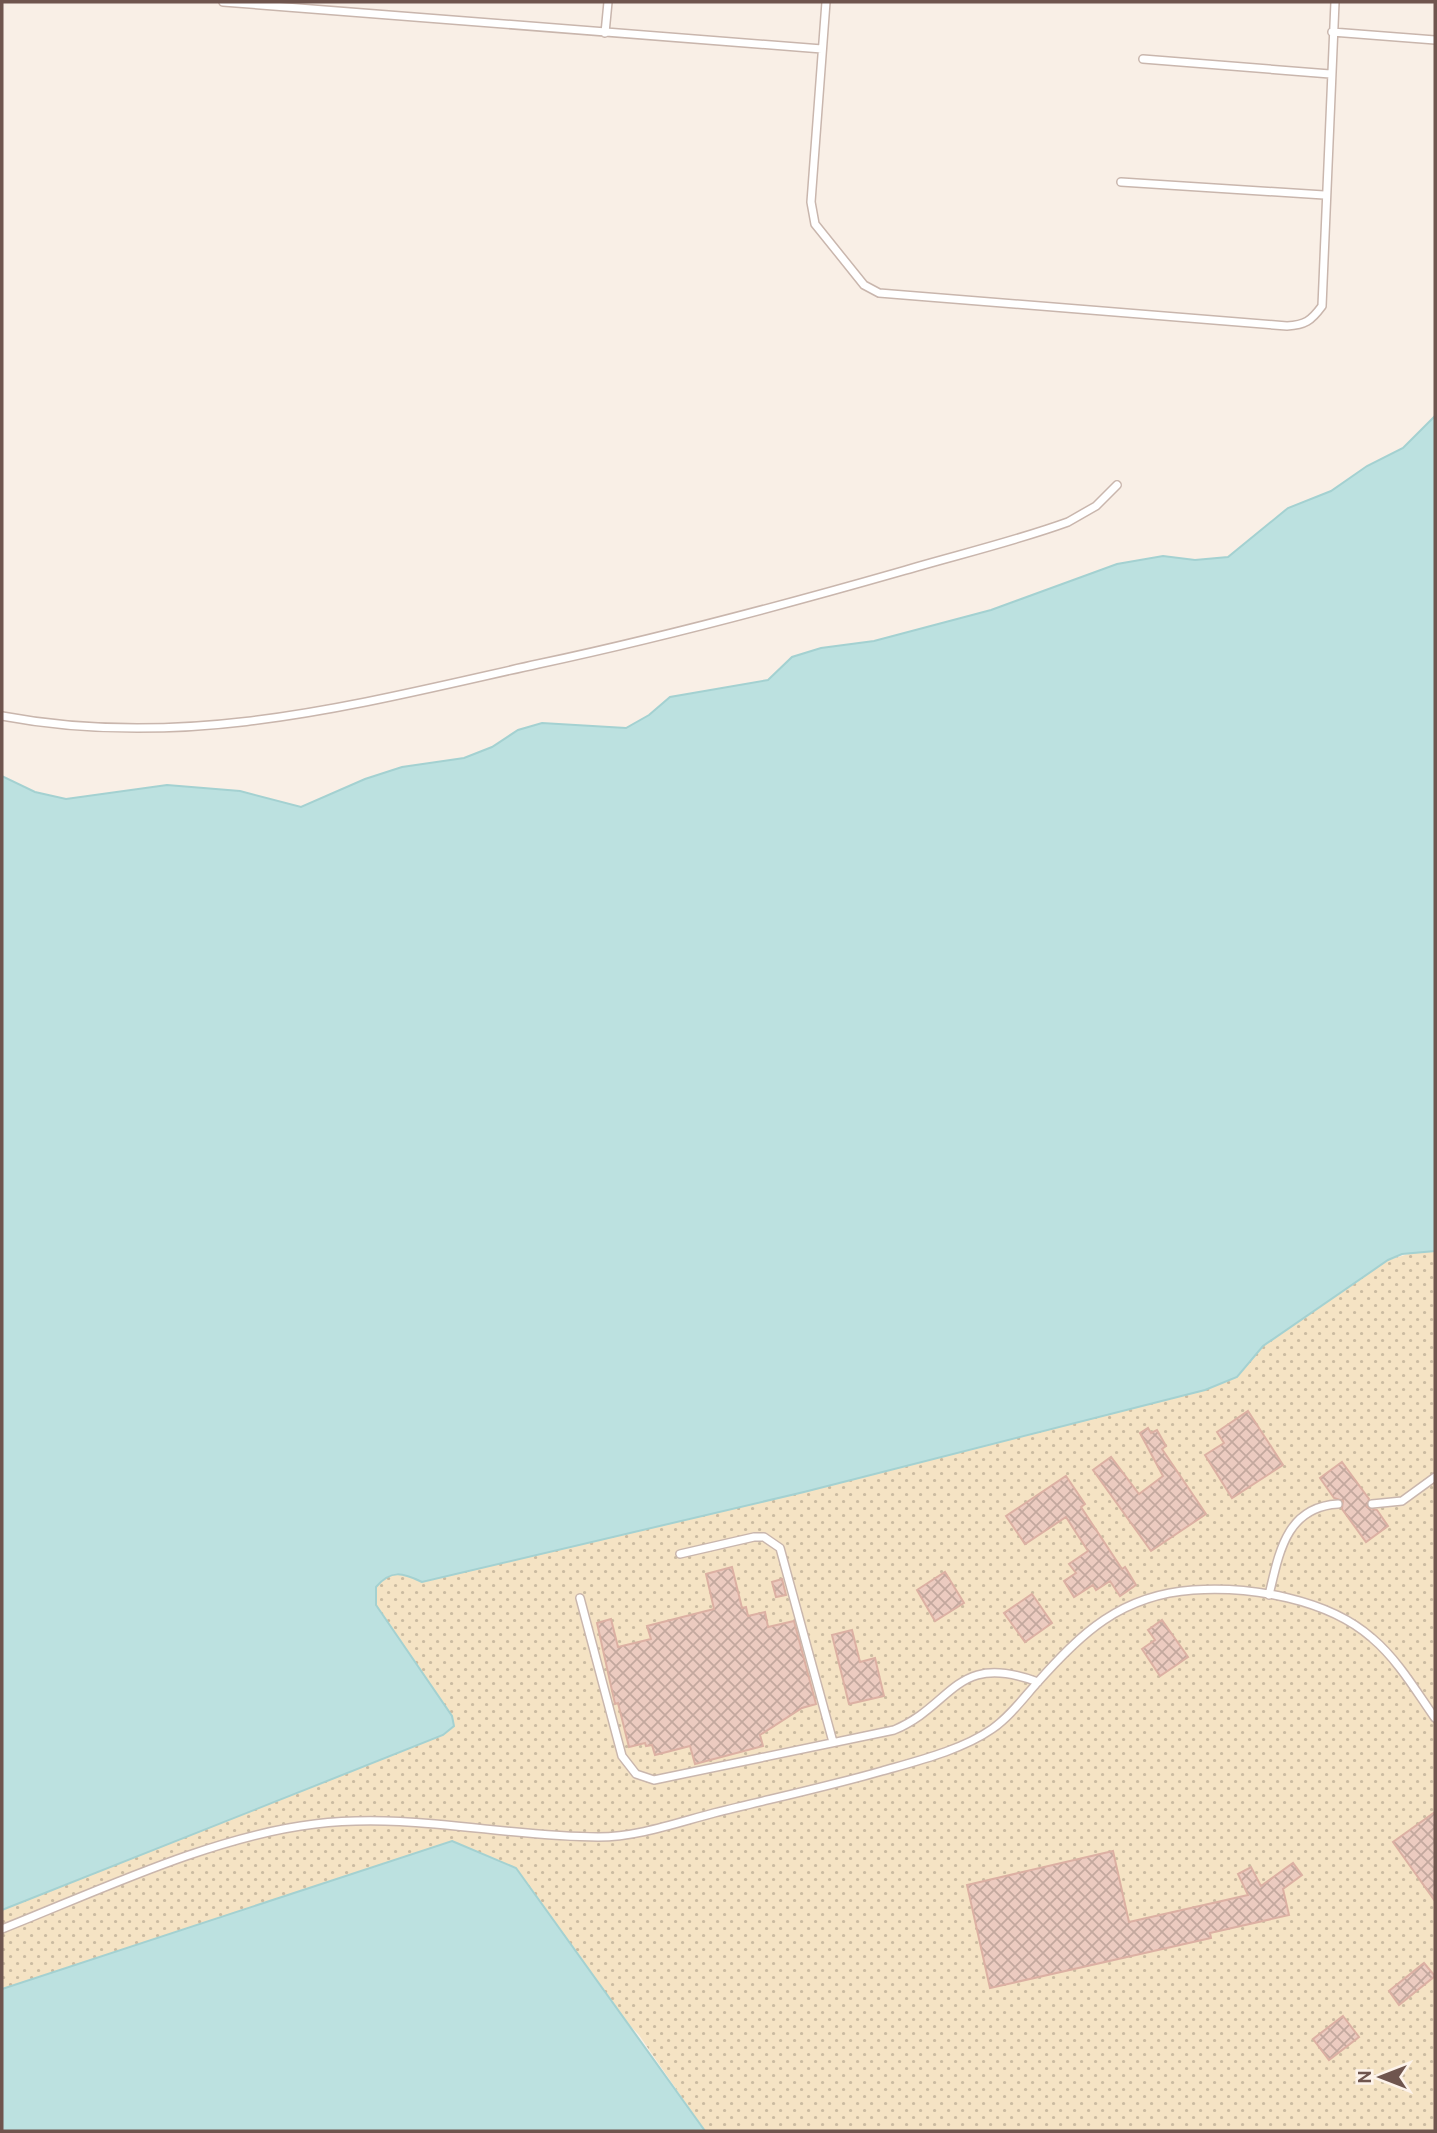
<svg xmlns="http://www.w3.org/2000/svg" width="1437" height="2133" font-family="Overpass,sans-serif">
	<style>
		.sand { fill: url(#sand-dots) }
		.water { fill: #bce1e0; stroke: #a4d1d1; stroke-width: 2 }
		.building { fill: url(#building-cross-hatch); stroke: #dcb0a3; stroke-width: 2 }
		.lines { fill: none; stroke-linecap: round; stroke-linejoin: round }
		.lane-casing { stroke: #c9b6ad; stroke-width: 10 }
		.lane { stroke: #fff; stroke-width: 7 }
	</style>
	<defs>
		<pattern id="sand-dots" width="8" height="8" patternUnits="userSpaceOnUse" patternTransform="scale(1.75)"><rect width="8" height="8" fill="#f5e3c4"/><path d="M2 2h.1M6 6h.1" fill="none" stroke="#cbbba1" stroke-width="1.8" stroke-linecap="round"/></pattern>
		<pattern id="building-cross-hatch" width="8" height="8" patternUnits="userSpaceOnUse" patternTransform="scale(1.75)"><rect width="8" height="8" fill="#eccbc0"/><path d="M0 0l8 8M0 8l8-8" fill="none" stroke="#c3a89e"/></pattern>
	</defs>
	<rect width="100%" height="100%" fill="#f9efe6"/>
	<!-- sand -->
	<path class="sand" d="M1419,1251H1435V2131H705L639,2035L452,1841L2,1989V1910L443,1735L454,1727L452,1716L376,1605V1587C391,1569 403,1573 423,1582L804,1492L1205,1390L1237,1377L1263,1346L1388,1260Z"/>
	<!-- water -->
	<path class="water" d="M1435,416V1251L1402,1254L1388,1260L1263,1346L1237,1377L1205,1390L804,1492L422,1582C403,1573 391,1569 376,1587V1605L452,1716L454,1726L443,1735L2,1910V776L35,792L66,799L167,785L240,791L301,807L365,779L402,767L464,758L492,747L518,730L542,723L626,728L649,715L670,697L768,680L792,657L821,648L874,641L991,610L1117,564L1163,556L1195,560L1228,557L1288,508L1331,491L1367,466L1403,448Z
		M452,1841L516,1868L705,2131H2V1989Z"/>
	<!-- building -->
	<path class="building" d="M1248,1411L1283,1465L1232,1498L1205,1455L1224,1443L1217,1432Z
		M1148,1428L1151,1433L1157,1430L1166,1446L1162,1449L1206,1514L1151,1551L1093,1470L1111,1457L1139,1494L1163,1476L1140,1433Z
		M1342,1462L1369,1499L1367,1507L1377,1510L1388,1526L1366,1542L1342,1509L1343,1501L1334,1498L1320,1478Z
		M1066,1476L1085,1504L1081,1507L1122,1569L1125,1567L1136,1585L1120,1596L1110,1581L1096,1590L1093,1585L1074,1597L1064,1581L1076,1573L1069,1564L1088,1551L1066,1517L1025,1544L1006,1516Z
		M732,1567L742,1608L746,1607L748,1616L765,1612L768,1627L794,1621L816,1704L802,1708L760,1735L763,1746L695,1764L690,1746L655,1755L652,1745L646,1746L645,1743L629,1747L618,1703L615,1704L597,1623L611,1619L618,1647L651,1639L647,1626L714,1609L706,1574Z
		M945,1572L964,1603L935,1621L917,1590Z
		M782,1579L786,1595L776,1597L772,1582Z
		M1032,1594L1052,1623L1025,1642L1004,1613Z
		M1162,1620L1188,1657L1160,1676L1142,1649L1155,1640L1148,1630Z
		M852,1630L860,1662L875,1658L884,1696L849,1704L832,1635Z
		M1435,1812V1901L1393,1842Z
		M1113,1851L1129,1922L1248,1895L1238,1874L1251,1867L1261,1886L1293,1863L1302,1875L1283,1889L1289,1915L1210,1933L1211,1938L990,1988L967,1885Z
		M1424,1963L1435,1976L1399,2005L1389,1991Z
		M1343,2016L1359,2037L1329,2060L1313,2039Z"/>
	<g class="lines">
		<defs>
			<path id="lane" d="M223,2L822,49
				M826,2L811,202L815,224L864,285L879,293L1287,326C1305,325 1311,321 1322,306L1335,2
				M1332,32L1435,40
				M605,33L608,2
				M1143,59L1330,74
				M1121,182L1324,195
				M2,716C187,751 358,704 538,664C660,638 780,606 899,572C956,555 1013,542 1068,522L1096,506L1117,485
				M1372,1504L1402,1501L1435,1477
				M680,1554L754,1537H764L780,1548L833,1742
				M1269,1595C1279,1553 1286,1507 1338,1504
				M580,1598L622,1756L636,1774L654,1780L894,1730C954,1705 955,1651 1038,1682
				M2,1929C98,1891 213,1836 315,1824C410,1812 504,1837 598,1837C637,1837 676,1823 714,1813C770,1799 826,1787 882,1771C917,1761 962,1750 992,1729C1009,1717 1022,1700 1036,1684C1081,1633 1121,1595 1193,1590C1251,1586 1328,1599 1372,1638C1398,1660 1416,1691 1435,1718"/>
		</defs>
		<!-- lane casing -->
		<use href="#lane" class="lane-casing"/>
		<!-- lane -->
		<use href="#lane" class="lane"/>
	</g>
	<!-- border -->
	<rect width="1437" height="2133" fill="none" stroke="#6f554e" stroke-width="7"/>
	<!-- north arrow -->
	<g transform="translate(1381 2077) rotate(270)" stroke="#fdf3eb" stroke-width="5" paint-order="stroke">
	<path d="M0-5L12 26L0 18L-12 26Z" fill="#6f554e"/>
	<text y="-10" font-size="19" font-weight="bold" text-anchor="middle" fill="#6f554e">N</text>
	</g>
</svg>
